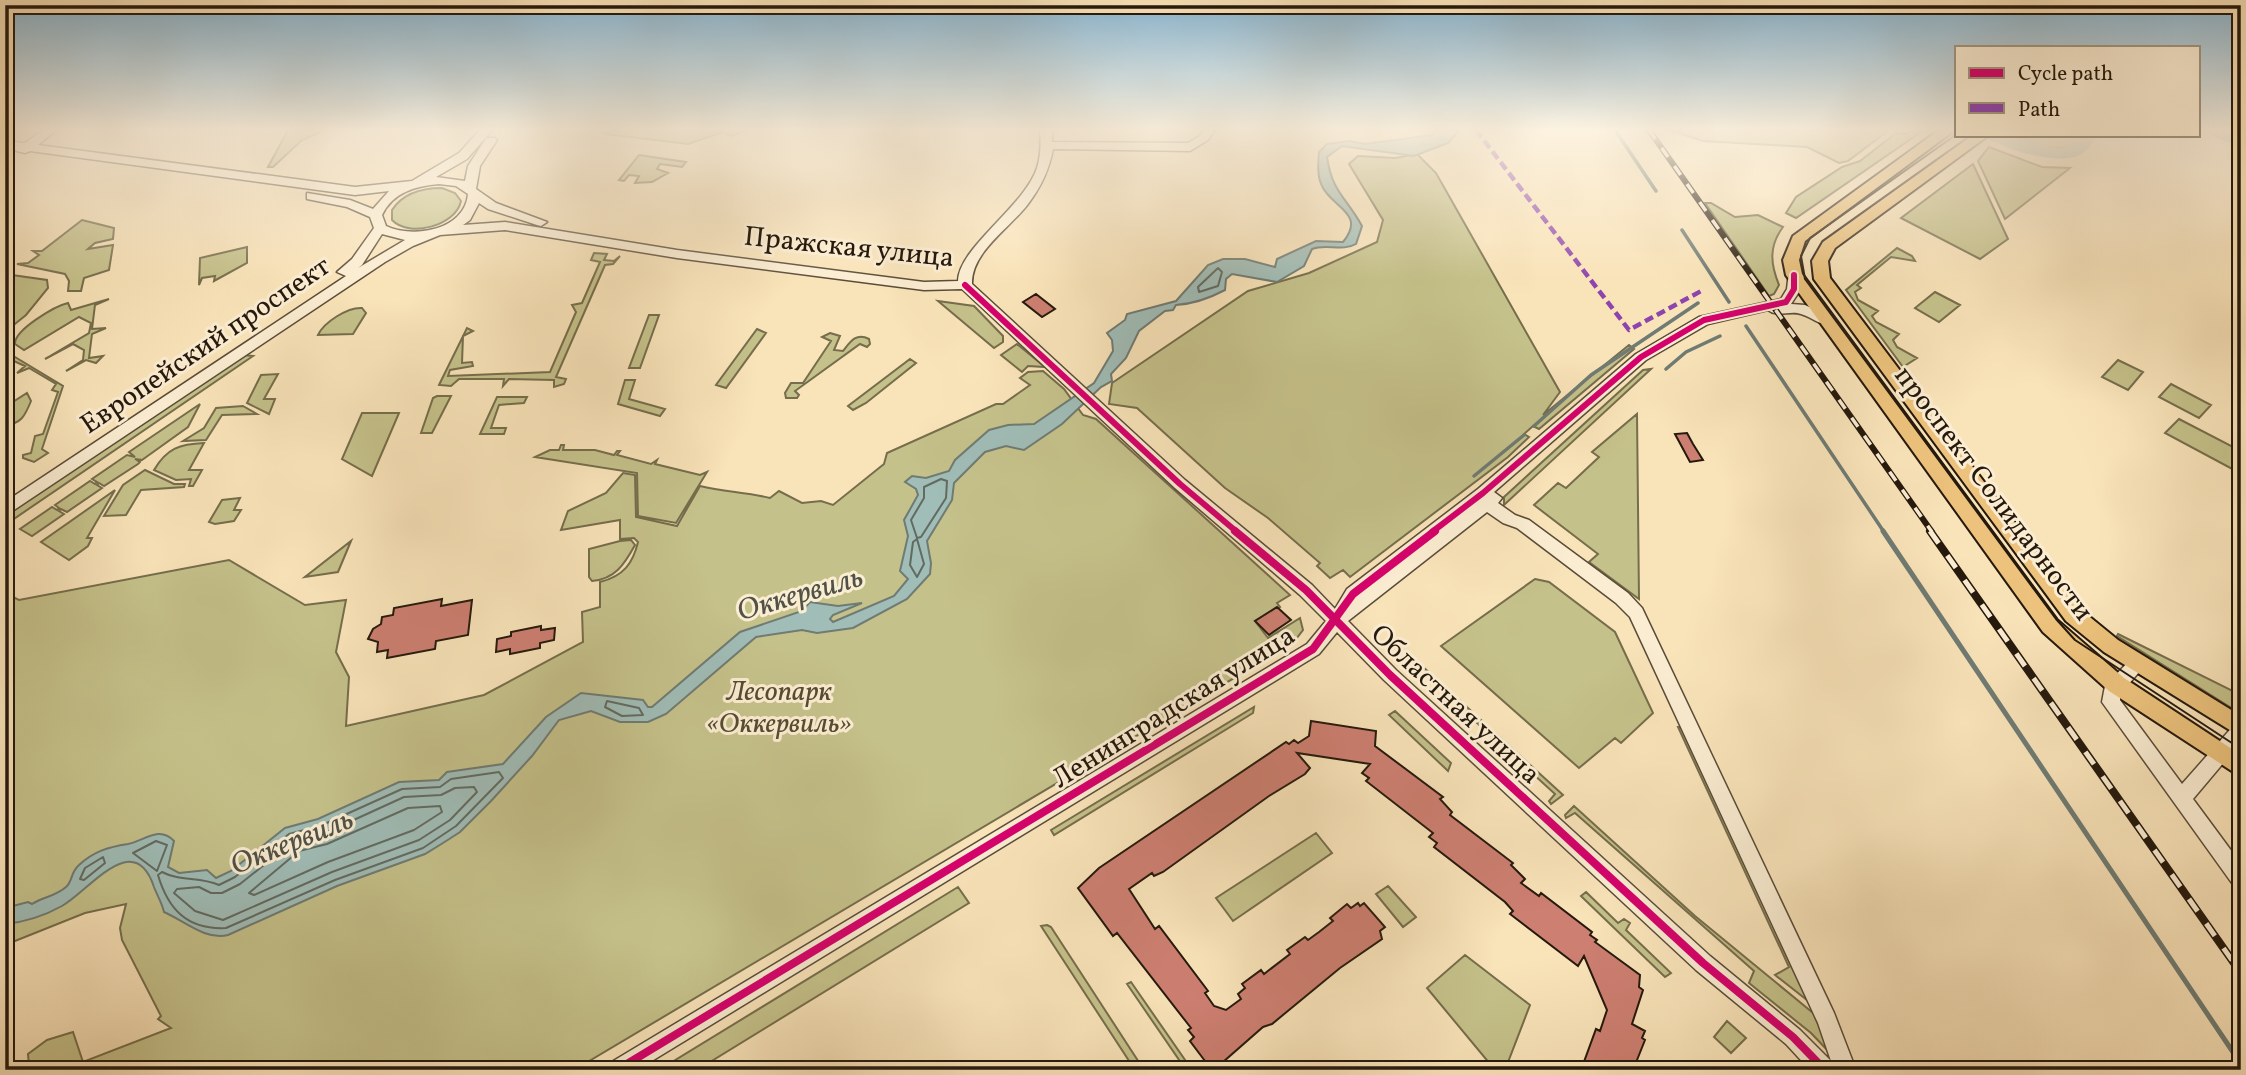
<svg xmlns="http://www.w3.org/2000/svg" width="2246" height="1075" font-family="Vollkorn,serif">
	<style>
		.green { fill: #c5c18a; stroke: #756d4c; stroke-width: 2 }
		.water { fill: #a0bdb7; stroke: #6f7b73; stroke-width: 2 }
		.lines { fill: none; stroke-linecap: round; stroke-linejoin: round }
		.shore { stroke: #626b62; stroke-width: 2 }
		.stream-far1 { stroke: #6f7b73; stroke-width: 3.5 }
		.stream { stroke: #6f7b73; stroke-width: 5 }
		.river { fill: #a0bdb7; fill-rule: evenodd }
		.building { fill: #cd7f71; stroke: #25190d; stroke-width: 2 }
		.minor-casing { stroke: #5a4c38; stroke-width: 3 }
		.major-casing { stroke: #25190d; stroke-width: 4 }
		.minor { fill: #fbedd2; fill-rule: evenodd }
		.major { fill: #ecc27c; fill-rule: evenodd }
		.tram { stroke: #25190d; stroke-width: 2 }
		.rail-far1-casing { stroke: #25190d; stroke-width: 6 }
		.rail-casing { stroke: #25190d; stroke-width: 8 }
		.rail-far1 { stroke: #fbedd2; stroke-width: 3.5; stroke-dasharray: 11; stroke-linecap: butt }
		.rail { stroke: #fbedd2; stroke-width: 5; stroke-dasharray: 15; stroke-linecap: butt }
		.quiet { stroke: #8e44ad; stroke-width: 4.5; stroke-dasharray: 9 4.5; stroke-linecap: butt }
		.cycleway-far1-casing { stroke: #fbedd2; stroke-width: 10 }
		.cycleway-casing { stroke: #fbedd2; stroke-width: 12 }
		.cycleway-far1 { stroke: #d6006c; stroke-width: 6 }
		.cycleway { stroke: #d6006c; stroke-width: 8 }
		.labels { text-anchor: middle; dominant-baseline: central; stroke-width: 6; stroke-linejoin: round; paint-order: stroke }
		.street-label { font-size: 28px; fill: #25190d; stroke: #fbedd2 }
		.park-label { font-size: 28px; font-style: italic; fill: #554b32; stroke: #fbedd2 }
		.water-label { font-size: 30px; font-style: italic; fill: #505248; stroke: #fbedd2 }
	</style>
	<rect width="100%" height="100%" fill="#f9e3b9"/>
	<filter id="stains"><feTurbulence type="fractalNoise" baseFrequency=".00286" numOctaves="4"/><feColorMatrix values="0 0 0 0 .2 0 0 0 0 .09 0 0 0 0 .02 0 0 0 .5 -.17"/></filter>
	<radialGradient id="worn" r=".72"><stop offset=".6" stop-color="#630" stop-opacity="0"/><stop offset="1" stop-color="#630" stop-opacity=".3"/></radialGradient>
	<!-- green -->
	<path class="green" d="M288,130H325L302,140L273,167H268Z
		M601,130H748L731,136L723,132L688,144L606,134Z
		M1670,130H1889L1848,161L1839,163L1807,147L1703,141Z
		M1912,130H1924L1796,218L1786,213L1796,197L1842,167L1860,161L1896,133L1905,134Z
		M2031,135H2083L2081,142C2064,152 2041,150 2023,141Z
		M1989,147L2042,167L2070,168L2005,219L1978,161Z
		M1417,154L1436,173L1560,392L1543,415L1629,345L1634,349L1539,429L1533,426L1524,434L1529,437L1508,457L1350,577L1343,570L1330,578L1317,566L1320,563L1268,518L1225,488L1137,408L1109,404L1112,383L1248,291L1309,273L1377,242L1383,220L1349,164L1358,156L1395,158Z
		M639,155L686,162L682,167L660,164L657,169L668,173L652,182L635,183L639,176L629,175L624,181L619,180Z
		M1973,164L2008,239L1980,259L1901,218Z
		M442,188L455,193L461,201C456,226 409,238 392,220V210C403,193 422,188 442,188Z
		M1705,203H1711L1735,217L1758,215L1783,227C1769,246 1770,263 1779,285L1774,294L1769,296Z
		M82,220L114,228L113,239L95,243L88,249L113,245L109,270L84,278L81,291H68L69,281L65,274L17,264L28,263L39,255L33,251H42Z
		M247,247V263L214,281L215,276L202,278L199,285L200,258Z
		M1897,248L1912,256L1915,261L1891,257L1857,285L1861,288L1855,292L1858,300L1878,311L1872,316L1876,322L1899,334L1893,340L1897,347L1917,358L1903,367L1846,290Z
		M594,253L607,254L604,260L614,261L620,256L613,264L605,265L556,377L566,379L564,384L554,387V380L509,379L503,386L504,379H459L451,386L439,385L467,328L473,331L463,336L462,363L472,362L473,366L450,370L448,376L550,372L576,312L572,305L582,303L600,262L591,260Z
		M5,274L47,280L48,288L26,315L5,332Z
		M1935,292L1960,305L1939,322L1915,308Z
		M109,299L95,305L92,329L106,328L92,334L89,358L103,356L96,363L86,360L66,371L83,360L84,350L73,344L45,359L89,333L91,323L79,317L24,350L15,344C14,330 55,306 68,303L71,310Z
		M938,301L974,306L1003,336V342L994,348Z
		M362,308L366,313L353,334L318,335C324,322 348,307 362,308Z
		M649,315H659L640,368H629Z
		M757,329L766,333L726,388L716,385Z
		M830,333L840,336L834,350L843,351C850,342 856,332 869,339L870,344L867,347L860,344L795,391L799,395L797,398H786L785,393L791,383H803L831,341L822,337Z
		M1017,344L1045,367L1028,366L1022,372L1001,355Z
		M5,351L63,386L42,449L48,453L34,462L23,458V455L31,453L35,436L43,434L58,392L52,390L56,384L29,368L17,373L25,366L5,357Z
		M243,355L253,356L5,525V516Z
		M910,359L916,363L866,403L853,410L848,406Z
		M2118,360L2143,372L2128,390L2102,377Z
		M1651,369L1504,505V497L1643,370Z
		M1043,371L1064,389L1083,415L1096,419L1290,595L1277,603L1280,607L1255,621L1268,638L1300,618L1303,630L1293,643L574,1070H26L29,1066L28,1054L47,1040L73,1032L83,1062L171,1028L158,1019L161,1016L122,940L120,928L126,904L85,913L5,945V593L19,600L229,560L305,605L346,600L336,652L349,677L346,726L484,695L583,642L582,612L600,607V582C624,576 633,563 638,542L634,538L620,539V520L561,530L568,511L606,493L623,473L635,475L636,517L677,526L700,486C724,492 746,492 770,498L779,491L802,503L821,501L833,505L884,464L887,453L996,404H1003L1030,385L1020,378L1028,372Z
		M278,374L264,399H275L269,414L247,403L261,375Z
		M625,380H635L629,399L665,409L660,416L618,404Z
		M2171,384L2211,405L2199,418L2159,397Z
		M27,393L31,401C25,416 21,424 5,425V407Z
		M437,396H451L432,433H421L433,398Z
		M497,397H527L524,403L499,405L491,428H506L504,434H480Z
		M200,404L188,427L142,460L135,459L140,462L138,464L104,486L99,483L97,485L102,488L67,512L61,509L59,511L64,514L32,536L20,529L52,507L57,510L59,508L55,505L90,481L95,484L97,482L92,479L127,455L135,457L129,452Z
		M243,406L257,414L222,415L206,440L183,441L204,428L216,408Z
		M362,413H399L372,476L342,459Z
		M1637,414L1639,599L1589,562L1598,554L1534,505L1558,483L1566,488L1599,457L1592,452Z
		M2179,419L2241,451V466L2236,471L2165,433Z
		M204,443L189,470H202L193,486H189L191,479L176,480L154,470C167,448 180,444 204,443Z
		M561,445H564L563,450H595L614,455L617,451H620L617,455L651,464L657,460L655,464L700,475L707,472L676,523L638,516L637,473L535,457L550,450H559Z
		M145,470L174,484H185L184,487L141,490L126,515L104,516L123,485Z
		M115,490L87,538H92L88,546L69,560L41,542Z
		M240,498L234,510H241L234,521L215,524L209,522L222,500Z
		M351,541L338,572L305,577Z
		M620,541L631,540L635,545C624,565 615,579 592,581L589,577V549Z
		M1535,579L1549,582L1615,632L1653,713L1621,743L1615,738L1579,768L1441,646Z
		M2118,634L2241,695V714L2117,636Z
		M1422,666L1563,795L1551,804L1549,801L1555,794L1418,669Z
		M1254,707L1253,713L1054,835L1051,830Z
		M1395,711L1451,763L1448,771L1389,715Z
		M1678,727H1683L1812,1004L1775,975L1789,967Z
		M1574,806L1695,916L1818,1017L1831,1054L1811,1033L1749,983L1754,971L1575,813L1566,818L1565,815Z
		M1316,833L1332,853L1233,921L1216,898Z
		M1388,886L1416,917L1403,927L1376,894Z
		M958,887L969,903L697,1070H659Z
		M1586,892L1618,923L1624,919L1630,923L1626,930L1671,973L1665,977L1581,896Z
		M1047,925L1051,927L1144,1070H1135L1041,926Z
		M1465,955L1530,1005L1505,1070H1495L1427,988Z
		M1131,982L1192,1070H1186L1127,984Z
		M1727,1021L1746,1038L1731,1053L1714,1037Z"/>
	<!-- water -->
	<path class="water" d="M1437,130H1460L1448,143L1414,156L1342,146L1327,157C1332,192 1346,197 1362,226L1356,244C1342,252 1326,243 1312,249L1304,266L1277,282L1232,274L1226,279L1225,290C1210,298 1191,304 1176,305L1173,310L1165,311L1139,331L1126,358L1111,374L1112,381L1101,387L1062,424L1024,450L1006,446L985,452L954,483L952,500L927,541L931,563L930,574L907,599L853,628L817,633L802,630L756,637L666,714L648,722H620L591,711L559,720L532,756L491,801L460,832L443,843L425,854L337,886L228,935C206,941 183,920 164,912C162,903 157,895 154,887C134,827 89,891 62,906C44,916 26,922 5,924V908L28,902L32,904C43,897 56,896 66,887C73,881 70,873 79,865C94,851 109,847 128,844C144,841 159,825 174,841L168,867L179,873L207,870L216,878L231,871L285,828L318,819L399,782L439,780L447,772L503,764L546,717L581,693L643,700L648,707H652L740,632L802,611L810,602L838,606L862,603L833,615L830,619L833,622L894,596L908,579L900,571L908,536L904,520L918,495L916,489L905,482L912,476L926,478L949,471L955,460L989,430L1008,425L1034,424L1094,383L1113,351L1112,340L1107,333L1125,320L1127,314L1176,301L1208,265L1223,259H1245L1275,267L1277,259L1316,241L1343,242C1367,213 1331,207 1322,186C1317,176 1318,163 1319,152L1327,144L1350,141L1365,144L1432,135Z
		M1982,135C2017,135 2031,152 2069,149L2073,153C2040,158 2012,148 1982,135Z"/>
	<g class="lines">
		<!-- shore -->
		<path class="shore" d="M1218,268L1222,272L1218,286L1199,292L1198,287Z
			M941,479L947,481L946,498L921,537L917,538L911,520L924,498V487Z
			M917,539L924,564L917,577L910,565L913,542Z
			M607,701L639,708L643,715L622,716L605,707Z
			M499,772L503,778L456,826L423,848L335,880L226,928C187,930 168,909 158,875L162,872C181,882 199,876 219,885L235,877L289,834L320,826L402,789L440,787L451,779Z
			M474,787L477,792L450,820L419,840L332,872L223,920L195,911L174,893L177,889L199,887L211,893H222L240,884L293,842L323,834L404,797L441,795L455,788Z
			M440,806L442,812L414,830L328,862L254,895L249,893L299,851L327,844L408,808Z
			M156,841L167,845L157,871L133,853Z
			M103,857L105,863L84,880L80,879L85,868Z"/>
		<!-- stream-far1 -->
		<path class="stream-far1" d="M1615,130L1656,191
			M1682,230L1729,302
			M1746,326L1884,532
			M1666,369L1686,352L1720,336
			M1534,426L1591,375L1698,303
			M1474,476L1524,435"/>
		<!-- stream -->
		<path class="stream" d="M1883,531L2241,1064"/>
		<!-- river -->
		<path class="river" d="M2199,130H2224L2241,137V148Z
			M1987,135C1994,135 2002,134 2009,135C2032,138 2063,163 2079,135H2097C2092,144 2088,151 2078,156C2058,164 2001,151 1987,135Z"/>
	</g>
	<!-- building -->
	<path class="building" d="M1036,294L1055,309L1042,317L1023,302Z
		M1687,433L1693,444L1703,460L1690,462L1675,434Z
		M442,599L441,606L472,600L468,635L436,641L435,649L387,658L388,650L377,652L378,642L368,639L373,629L381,624L382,617L393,615L394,608Z
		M1277,607L1291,620L1269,635L1255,621Z
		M541,626V630L555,628L554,640L540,643V648L510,654V649L496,652L497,639L511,636V632Z
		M1311,721L1376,731L1375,746L1443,797L1440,799L1452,812L1450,815L1513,863L1511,865L1525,879L1521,883L1539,896L1541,893L1592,932L1590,935L1597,940L1595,942L1640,975L1639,987L1643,990L1632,1024L1645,1031L1642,1038L1645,1040L1633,1070H1581L1596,1029L1600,1031L1607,1010L1584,956L1578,966L1510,914L1513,911L1505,902L1434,847L1437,843L1429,837L1433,833L1366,781L1369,778L1362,773L1370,764L1297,753L1310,768L1305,774L1269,796L1163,872L1154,876L1152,873L1129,889L1155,929L1159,926L1208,991L1205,993L1214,1006L1226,1010L1241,999L1238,994L1245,988L1242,984L1261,970L1264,974L1290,954L1287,950L1305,937L1308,940L1319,932L1333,921L1330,918L1347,904L1351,908L1358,903L1360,906L1364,903L1385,927L1380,931L1382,939L1340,968L1272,1024L1263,1027L1223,1062L1208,1065L1190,1041L1194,1037L1188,1030L1191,1028L1117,933L1113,936L1078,888L1099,868L1286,742L1289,744L1294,740L1298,743L1309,736Z"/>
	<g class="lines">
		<defs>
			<path id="minor" d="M43,130H56L38,145L355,187L412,181L459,153L480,130H492L467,159L436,177L465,181L468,166L485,140L487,138H495L497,140L480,166L476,189L496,203L547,222L541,226L537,225L488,209L479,203L470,220L463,225L505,222L677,250L924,282L958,281C959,247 1024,207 1037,168C1041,155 1041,143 1040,130H1052V142L1188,143L1200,136L1203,130H1215L1208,140L1190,151L1053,149C1049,170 1041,187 1028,204C1010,228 971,252 972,284L1185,480L1312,585L1335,609L1347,589L1478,489L1636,354L1699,317L1781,299L1787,289L1789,272H1799L1801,289L1791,304L1805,305L1833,318L1835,321L1833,324C1821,327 1812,317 1801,314C1790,310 1778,318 1768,310L1708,324L1646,360L1494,492L1502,498L1498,503L1515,515L1529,520L1628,593L1642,608L1834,1013L1856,1070H1810L1786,1044L1696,970L1384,680L1337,632L1319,654L637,1070H607L610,1063L1307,644L1326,621L1300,595L1175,488L962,289L924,290L677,258L505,230L440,235L413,246L385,262L5,516V502L346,276L337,272L352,259L374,228L370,217L347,207L307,199V193L350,200L373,209L389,191L355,195L30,151L25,153L5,148V141L25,143ZM439,184L456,186L468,194C465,230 414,239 386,226L382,215C393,192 416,186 439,184ZM382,234L405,240L358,268L362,265ZM1487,512L1503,523L1517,528L1616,603L1630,617L1818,1023L1831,1061L1800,1030L1710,956L1396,670L1348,621Z
				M2138,656L2144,658L2147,663L2120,694V700L2182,784L2235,724L2241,721V742L2193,799L2241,864V889L2234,886L2102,702L2105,686L2132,658Z"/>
			<path id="major" d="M1939,130H1955L1805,241L1799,260L1802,274L2057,620L2124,678L2241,755V777L2109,691L2043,632L1786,275L1783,260L1793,236Z
				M1973,135H1989L1835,248L1828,261L1830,278L2080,609L2118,640L2241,716V737L2104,652L2066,621L1814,279L1812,261L1823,242Z"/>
		</defs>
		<!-- minor casing -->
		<use href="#minor" class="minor-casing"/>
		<!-- major casing -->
		<use href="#major" class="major-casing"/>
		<!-- minor -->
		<use href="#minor" class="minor"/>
		<!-- major -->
		<use href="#major" class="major"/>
		<!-- tram -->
		<path class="tram" d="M1957,134L1810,238L1801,256L1805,279L2056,619L2075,640L2241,749"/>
		<defs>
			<path id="rail-far1" d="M1649,130L1932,532"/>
			<path id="rail" d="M1930,531L2241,973"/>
		</defs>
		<!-- rail-far1 casing -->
		<use href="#rail-far1" class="rail-far1-casing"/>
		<!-- rail casing -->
		<use href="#rail" class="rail-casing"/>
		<!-- rail-far1 -->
		<use href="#rail-far1" class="rail-far1"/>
		<!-- rail -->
		<use href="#rail" class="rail"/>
		<!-- quiet -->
		<path class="quiet" d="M1476,130L1629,330L1703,290"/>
		<defs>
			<path id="cycleway-far1" d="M965,285L1180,484L1237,532
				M1432,532L1483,493L1641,357L1704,320L1786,302L1794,289V275"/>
			<path id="cycleway" d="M1235,531L1306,590L1390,675L1703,963L1793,1037L1825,1070
				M617,1070L1313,649L1353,594L1435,531"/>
		</defs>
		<!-- cycleway-far1 casing -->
		<use href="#cycleway-far1" class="cycleway-far1-casing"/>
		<!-- cycleway casing -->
		<use href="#cycleway" class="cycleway-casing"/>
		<!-- cycleway-far1 -->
		<use href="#cycleway-far1" class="cycleway-far1"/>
		<!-- cycleway -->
		<use href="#cycleway" class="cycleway"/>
	</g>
	<!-- sky -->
	<linearGradient id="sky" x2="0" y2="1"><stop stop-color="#8bb8d4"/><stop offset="0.46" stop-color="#fcf2e0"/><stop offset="1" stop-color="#fcf2e0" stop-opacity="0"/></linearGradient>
	<rect width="2246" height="281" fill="url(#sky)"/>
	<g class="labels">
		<!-- street labels -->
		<g class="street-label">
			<text transform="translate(849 248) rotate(6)">Пражская улица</text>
			<text transform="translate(206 346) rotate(-34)">Европейский проспект</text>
			<text transform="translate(1993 494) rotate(53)">проспект Солидарности</text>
			<text transform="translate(1455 705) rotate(43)">Областная улица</text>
			<text transform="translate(1174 708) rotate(-32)">Ленинградская улица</text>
		</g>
		<!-- park labels -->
		<g class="park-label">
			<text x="779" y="692">Лесопарк<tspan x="779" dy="32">«Оккервиль»</tspan></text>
		</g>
		<!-- water labels -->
		<g class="water-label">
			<text transform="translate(800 595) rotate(-16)">Оккервиль</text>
			<text transform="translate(292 843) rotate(-22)">Оккервиль</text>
		</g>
	</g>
	<!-- margin -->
	<rect width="2246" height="1075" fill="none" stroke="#f9e3b9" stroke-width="28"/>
	<rect x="7" y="7" width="2232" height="1061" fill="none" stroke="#25190d" stroke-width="3.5"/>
	<rect x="14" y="14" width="2218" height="1047" fill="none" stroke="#25190d" stroke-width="2"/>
	<!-- legend -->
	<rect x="1955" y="46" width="245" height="91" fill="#fbedd2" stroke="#a59883" stroke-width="2"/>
	<rect x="1969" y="68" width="35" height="10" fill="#d6006c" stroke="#a59883" stroke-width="2"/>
	<text x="2018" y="80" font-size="21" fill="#25190d">Cycle path</text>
	<rect x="1969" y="103" width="35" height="10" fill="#8e44ad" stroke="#a59883" stroke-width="2"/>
	<text x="2018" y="116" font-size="21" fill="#25190d">Path</text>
	<rect width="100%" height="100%" filter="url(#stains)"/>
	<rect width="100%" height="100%" fill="url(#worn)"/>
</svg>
